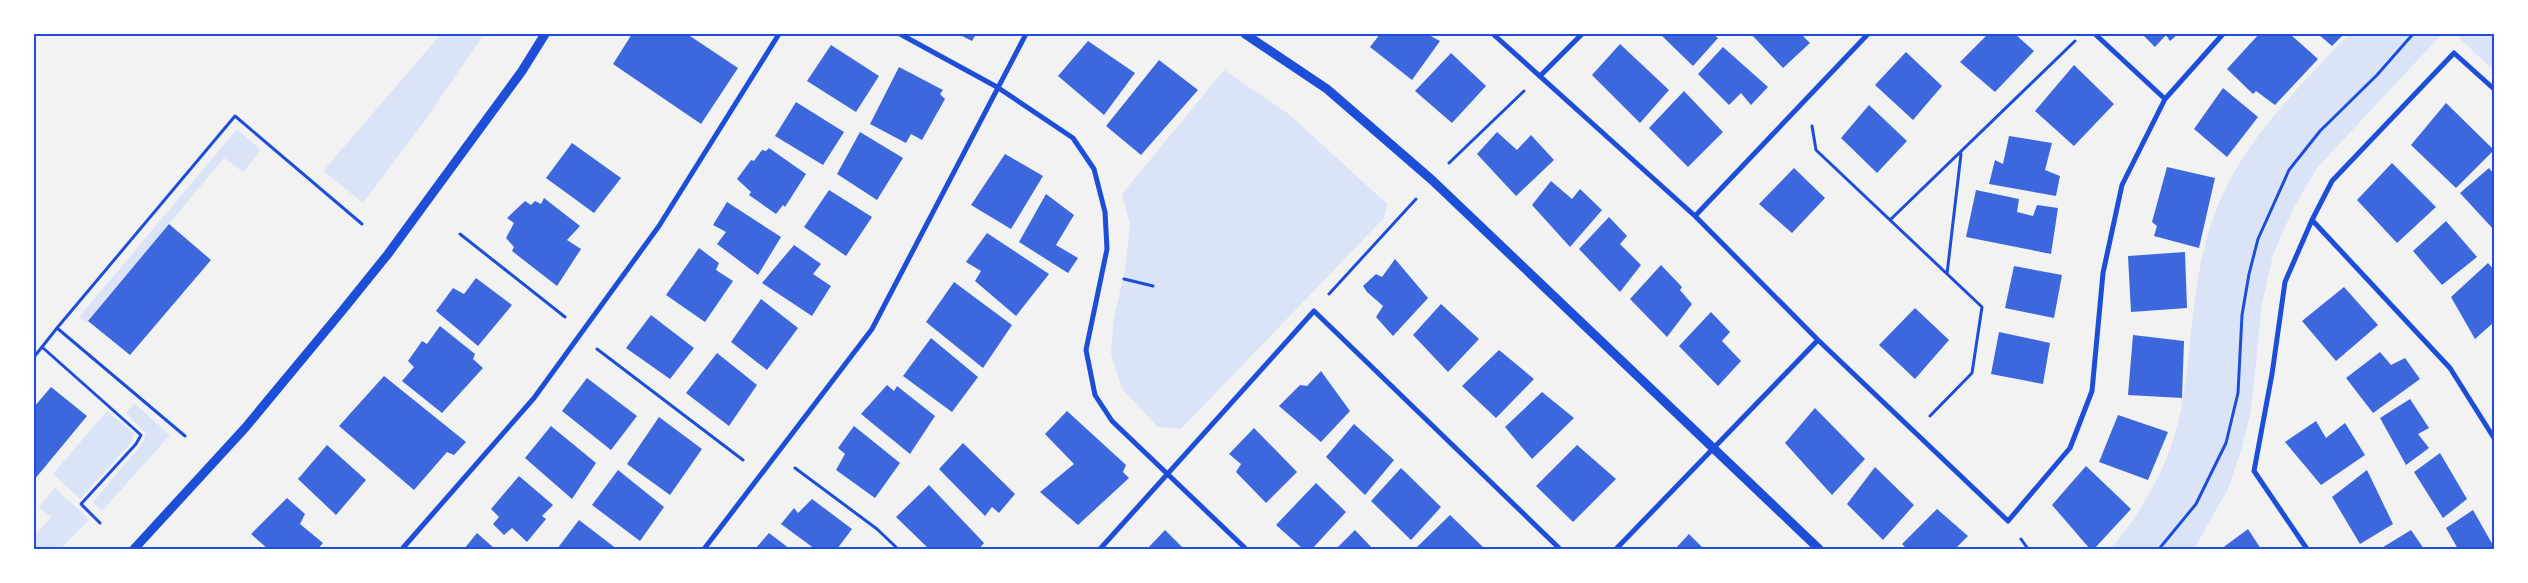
<svg xmlns="http://www.w3.org/2000/svg" width="2528" height="583" font-family="'Exo 2',sans-serif">
	<style>
		.green { fill: #dbe4f7 }
		.building { fill: #3d67dc }
		.lines { fill: none; stroke-linecap: round; stroke-linejoin: round }
		.path { stroke: #1d4ed8; stroke-width: 3 }
		.minor { stroke: #1d4ed8; stroke-width: 5 }
		.tertiary { stroke: #1d4ed8; stroke-width: 9 }
		.neatline { fill: none; stroke: #1d4ed8; stroke-width: 2 }
	</style>
	<rect width="100%" height="100%" fill="#f2f2f2"/>
	<!-- green -->
	<path class="green" d="M441,34H484L424,122L363,203L323,171Z
		M2349,34H2442L2317,168L2292,211L2273,255L2262,304L2251,411L2242,447L2228,489L2194,549H2110C2145,509 2171,461 2181,409C2194,340 2190,275 2217,208C2244,139 2300,86 2349,34Z
		M2455,34H2494V71Z
		M1224,70L1290,115L1387,204L1384,218L1181,429L1158,427L1122,389L1111,353L1114,318L1125,269L1130,224L1122,194Z
		M237,129L261,150L243,172L224,158L86,323L79,317Z
		M134,403L170,435L102,511L93,502L141,445L146,434L126,413Z
		M107,411L134,433L131,443L80,499L53,474Z
		M55,487C65,500 79,507 89,520L60,549H34V536L51,517L39,507Z"/>
	<!-- building -->
	<path class="building" d="M632,34H687L738,68L701,124L613,64Z
		M958,34H976L972,41Z
		M1380,34H1427L1440,41L1412,80L1370,47Z
		M1660,34H1713L1718,38L1693,66Z
		M1751,34H1801L1810,43L1783,68Z
		M1988,34H2015L2034,51L1995,92L1960,62Z
		M2142,34H2178L2170,41L2166,35L2155,47Z
		M2259,34H2290L2318,59L2275,105L2256,91L2253,94L2227,69Z
		M2318,34H2344L2332,46Z
		M1088,41L1135,73L1104,115L1058,76Z
		M1620,44L1669,90L1640,123L1592,75Z
		M831,45L879,76L856,112L807,81Z
		M1723,47L1768,87L1751,105L1741,93L1729,105L1698,74Z
		M1906,52L1942,86L1913,120L1875,85Z
		M1451,53L1486,86L1452,123L1415,91Z
		M1159,60L1198,90L1141,155L1106,126Z
		M2074,65L2114,104L2074,146L2035,111Z
		M899,67L943,90L940,94L945,99L922,140L911,134L906,143L870,124Z
		M2223,88L2258,117L2227,157L2194,129Z
		M1684,91L1723,132L1688,167L1649,128Z
		M796,102L844,132L823,165L775,136Z
		M2446,103L2494,150L2456,188L2411,145Z
		M1869,105L1907,141L1877,173L1841,138Z
		M860,132L903,158L877,200L837,174Z
		M1497,132L1517,150L1531,135L1554,160L1516,196L1477,154Z
		M2009,136L2052,143L2045,170L2060,176L2056,196L1989,184L1995,160L2003,164Z
		M572,143L621,178L594,213L546,178Z
		M769,148L806,174L785,207L783,205L776,214L749,195L751,192L737,179L751,160L754,161L762,150L766,151Z
		M1005,154L1043,176L1011,229L971,205Z
		M2392,163L2436,207L2397,243L2357,200Z
		M2167,167L2215,178L2199,248L2154,236L2157,226L2152,222Z
		M1794,168L1825,198L1792,233L1759,204Z
		M2489,168L2494,174V230L2460,193Z
		M1551,181L1572,199L1580,189L1602,210L1570,247L1532,205Z
		M829,190L872,217L846,256L804,227Z
		M1976,190L2019,199L2017,212L2033,216L2037,205L2058,208L2051,254L1966,237Z
		M1046,194L1074,215L1056,245L1078,258L1068,273L1019,242Z
		M544,198L580,226L567,240L581,249L557,286L512,251L514,247L506,238L514,223L507,218L525,201L531,205L535,201L541,204Z
		M727,202L781,237L758,275L717,244L726,232L713,225Z
		M1609,217L1627,236L1620,244L1641,265L1620,292L1579,249Z
		M2446,221L2477,257L2442,285L2413,251Z
		M169,224L211,260L130,355L88,321Z
		M987,233L1049,274L1016,316L975,281L981,271L966,262Z
		M794,245L821,264L813,274L831,286L812,316L762,283Z
		M699,248L719,263L716,270L733,281L705,322L666,295Z
		M2185,252L2187,308L2131,312L2128,256Z
		M1395,259L1428,298L1393,336L1376,317L1383,306L1367,292L1363,286L1376,274L1382,277Z
		M2488,263L2494,270V322L2475,339L2451,297Z
		M1661,265L1682,287L1680,290L1692,304L1667,337L1630,299Z
		M2014,266L2062,275L2054,318L2005,308Z
		M476,278L512,305L478,346L436,311L453,288L464,294Z
		M954,282L1012,325L983,368L926,322Z
		M2344,287L2378,325L2336,361L2302,321Z
		M761,299L798,328L767,370L731,342Z
		M1441,304L1479,339L1448,372L1413,335Z
		M1915,308L1949,340L1915,379L1879,345Z
		M1711,312L1730,332L1722,341L1741,361L1718,386L1679,346Z
		M651,315L694,348L670,379L626,348Z
		M440,326L475,354L473,359L483,368L442,413L402,381L414,367L408,361L422,341L427,344Z
		M1999,332L2050,343L2043,384L1991,374Z
		M2133,335L2184,341L2182,398L2128,395Z
		M931,338L978,377L952,412L903,376Z
		M1499,350L1534,379L1496,418L1462,386Z
		M2380,352L2391,365L2405,358L2420,379L2373,413L2346,378Z
		M717,353L757,385L729,426L686,393Z
		M1321,371L1350,411L1321,442L1279,406L1300,385L1307,386Z
		M384,376L466,442L454,455L447,452L414,490L339,426Z
		M587,378L637,416L611,450L562,411Z
		M887,385L894,391L897,386L935,416L910,454L861,414Z
		M51,387L87,416L34,480V407Z
		M1542,392L1574,418L1532,459L1505,427Z
		M2410,399L2429,428L2418,434L2429,448L2406,465L2380,418Z
		M1815,408L1865,459L1832,495L1785,443Z
		M1067,411L1126,465L1123,472L1129,478L1078,525L1040,492L1074,464L1045,434Z
		M2118,415L2168,432L2148,480L2099,462Z
		M659,417L702,449L670,495L627,464Z
		M2316,421L2326,438L2345,423L2365,455L2321,485L2285,442Z
		M1354,424L1394,460L1365,495L1326,457Z
		M551,426L596,463L572,499L525,458Z
		M854,426L900,463L875,498L836,470L845,454L838,448Z
		M1254,428L1297,472L1266,503L1236,472L1241,464L1229,454Z
		M963,443L1015,494L999,513L992,507L985,516L939,469Z
		M327,445L366,480L336,515L298,479Z
		M1577,445L1616,479L1573,522L1536,486Z
		M2440,453L2467,499L2443,518L2414,472Z
		M2086,466L2131,509L2094,549H2090L2052,505Z
		M1875,467L1914,505L1883,540L1847,504Z
		M1401,468L1441,507L1411,540L1371,501Z
		M618,470L664,507L640,541L592,505Z
		M2367,470L2393,524L2360,544L2332,497Z
		M519,476L553,505L542,516L546,519L527,542L512,528L504,535L493,524L499,517L491,509Z
		M1316,483L1346,512L1312,549H1303L1276,525Z
		M929,485L984,543L979,549H929L896,517Z
		M287,498L305,514L300,524L323,543L318,549H268L251,534Z
		M812,499L852,529L837,549H815L781,524L794,508L798,513Z
		M1937,509L1968,536L1955,549H1907L1902,544Z
		M2473,510L2494,547V549H2458L2446,528Z
		M1450,515L1485,549H1419L1417,547Z
		M579,520L617,549H557Z
		M2248,529L2261,549H2221Z
		M1165,530L1184,549H1147Z
		M1355,530L1373,549H1336Z
		M2411,530L2424,549H2380Z
		M477,533L495,549H464Z
		M769,533L790,549H755Z
		M1689,534L1704,549H1675Z"/>
	<g class="lines">
		<!-- path -->
		<path class="path" d="M1812,126L1816,150L1982,307L1972,373L1930,416
			M1449,163L1524,91
			M1890,220L2075,41
			M460,234L565,317
			M1947,274L1961,154
			M1124,279L1153,286
			M1329,294L1416,199
			M42,347L141,435L136,444L81,504L100,523
			M597,349L743,460
			M34,357L57,328
			M185,436L57,328L235,116L362,224
			M795,468L877,529L898,549
			M2021,539L2028,549
			M2159,549L2196,504L2226,443L2238,393L2242,315L2249,274L2258,239L2289,170L2320,131L2377,75L2413,34"/>
		<!-- minor -->
		<path class="minor" d="M900,34L997,87L1073,138L1094,169L1105,212L1107,249L1086,350L1095,395L1112,421L1246,549
			M1493,34L1695,216L1818,340L2008,521L2070,448L2092,391L2103,273L2122,185L2165,99L2223,34
			M2095,34L2165,99
			M1540,76L1582,34
			M1695,216L1868,34
			M2312,220L2450,368L2494,438
			M402,549L534,398L659,226L779,34
			M704,549L872,329L1026,34
			M1100,549L1314,311L1560,549
			M1616,549L1818,340
			M2307,549L2254,471L2272,374L2285,282L2312,220L2332,181L2454,53L2494,89"/>
		<!-- tertiary -->
		<path class="tertiary" d="M1245,34L1327,89L1432,180L1819,549
			M134,549L245,428L342,311L388,254L522,71L545,34"/>
	</g>
	<!-- border -->
	<rect width="2528" height="583" fill="none" stroke="#ffffff" stroke-width="70"/>
	<rect x="35" y="35" width="2458" height="513" class="neatline"/>
</svg>
